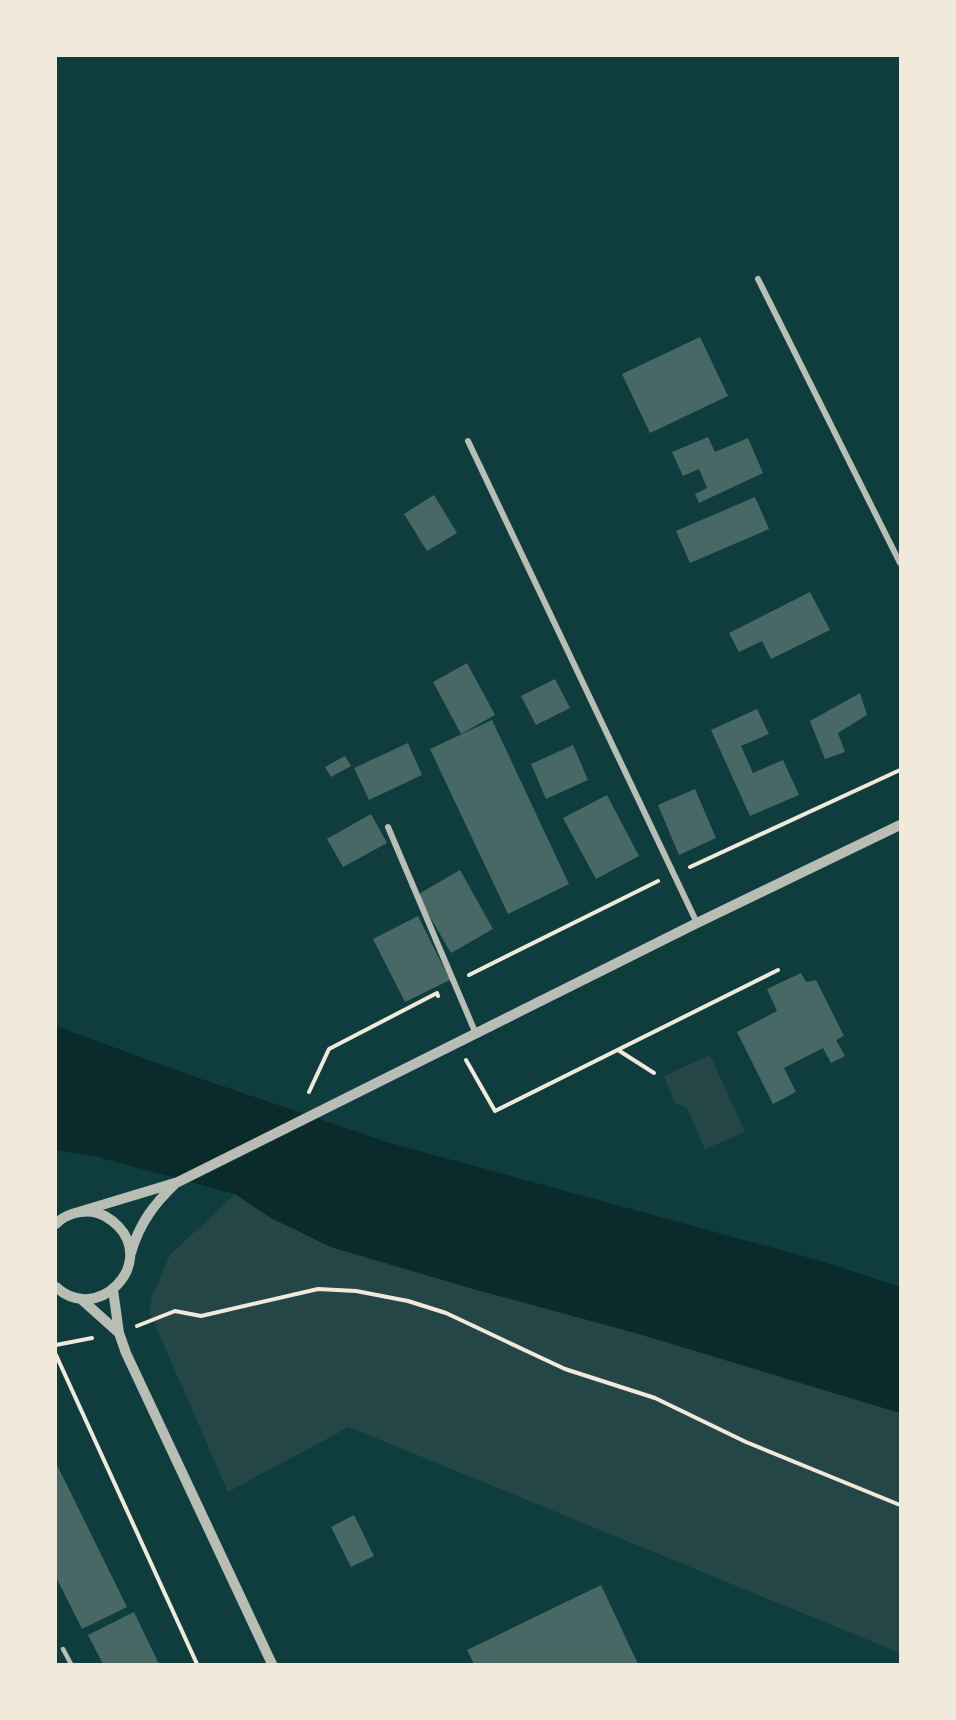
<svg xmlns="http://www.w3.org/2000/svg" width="956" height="1720" font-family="'DejaVu Sans',sans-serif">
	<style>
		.green { fill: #244646 }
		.water { fill: #0a2a2b }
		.building { fill: #486865 }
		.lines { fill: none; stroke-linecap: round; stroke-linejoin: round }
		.path { stroke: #f1e9da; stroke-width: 4 }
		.service { stroke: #b8beb3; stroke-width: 4.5 }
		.minor { stroke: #b8beb3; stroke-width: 6 }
		.tertiary { stroke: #b8beb3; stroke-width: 10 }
	</style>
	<rect width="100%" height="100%" fill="#0f3d3e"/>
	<!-- green -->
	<path class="green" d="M710,1055L745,1132L705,1149L687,1108L675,1103L664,1076Z
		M235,1194L271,1218L331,1247L470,1288L639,1334L900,1413V1653L349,1427L228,1492L149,1311L153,1294L170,1255Z"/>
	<!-- water -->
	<path class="water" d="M56,1026L184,1073L390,1143L821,1261L900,1287V1413L639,1334L470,1288L331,1247L271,1218L235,1194L94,1156L56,1150Z"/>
	<!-- building -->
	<path class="building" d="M700,337L728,396L650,433L622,374Z
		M708,437L715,452L748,438L763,473L699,503L695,494L707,488L699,469L683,476L672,452Z
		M434,495L457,533L427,551L404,514Z
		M755,497L769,529L690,563L676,531Z
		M810,592L830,630L771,659L762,641L739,652L729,633Z
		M467,663L495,715L461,734L433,682Z
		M555,679L570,708L536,725L521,696Z
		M860,693L867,715L838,733L845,752L825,759L810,721Z
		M757,709L769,734L741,746L753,773L783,760L799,795L750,816L711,730Z
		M492,720L569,884L508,914L430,749Z
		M408,743L422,775L369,800L354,768Z
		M573,745L588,780L546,799L531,764Z
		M345,756L351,766L331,777L325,767Z
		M695,789L716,838L679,855L658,805Z
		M607,795L639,856L596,879L563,818Z
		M371,814L387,843L343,867L327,839Z
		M460,870L493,929L451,953L417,895Z
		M418,916L450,980L405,1002L373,939Z
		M801,973L806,982L816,980L844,1036L836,1040L845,1056L831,1063L823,1048L784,1068L796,1092L773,1104L737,1032L777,1011L767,989Z
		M56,1463L127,1607L82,1629L56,1577Z
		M354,1515L374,1556L351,1567L331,1527Z
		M601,1585L638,1664H474L467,1650Z
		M134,1612L159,1664H103L88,1635Z"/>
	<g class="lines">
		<!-- path -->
		<path class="path" d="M690,867L900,770
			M469,975L658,881
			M618,1050L654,1073
			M466,1060L495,1111L778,970
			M309,1092L329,1049L437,993L438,996
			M137,1326L175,1311L201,1316L318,1289L356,1291L408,1301L446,1313L565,1369L655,1398L746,1442L900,1505
			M56,1345L92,1338
			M56,1355L197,1664"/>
		<!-- service -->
		<path class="service" d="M63,1649L71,1664"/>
		<!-- minor -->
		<path class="minor" d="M758,279L900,563
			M468,441L697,923
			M388,827L476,1034"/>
		<!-- tertiary -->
		<path class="tertiary" d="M72,1214L178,1182L697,923L900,825
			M56,1224C65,1214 81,1210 94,1212C103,1214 111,1219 118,1226C156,1265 97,1325 56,1287
			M131,1253C139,1224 154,1204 175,1184
			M113,1290L119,1333L126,1353L272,1664
			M81,1299L119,1333"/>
	</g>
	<!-- border -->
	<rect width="956" height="1720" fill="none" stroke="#f1e9da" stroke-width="114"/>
</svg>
